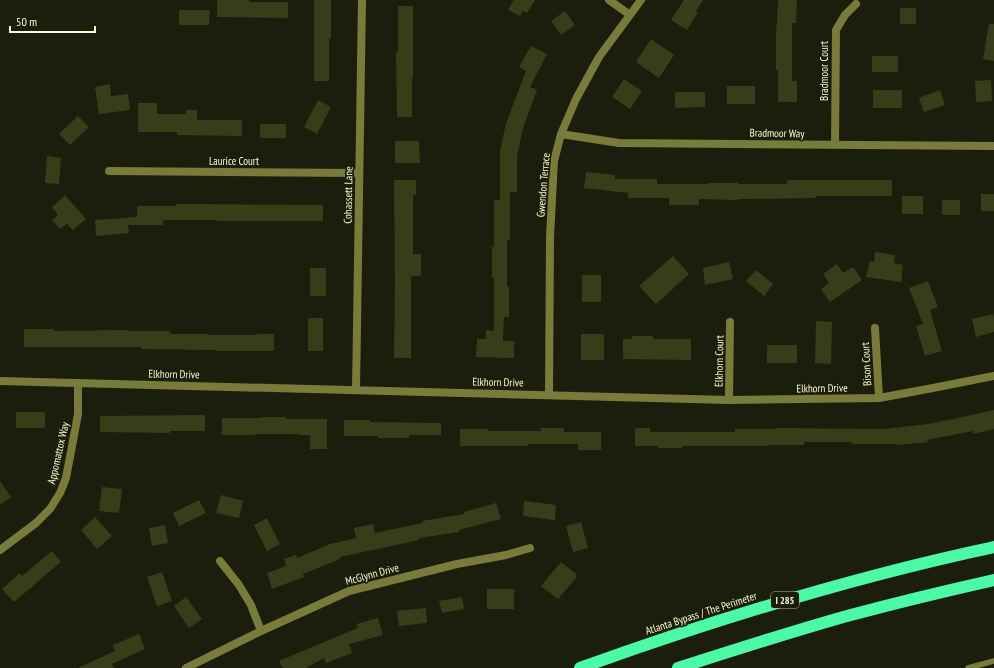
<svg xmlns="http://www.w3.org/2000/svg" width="994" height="668" font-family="'PT Sans Narrow',sans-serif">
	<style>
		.building { fill: #363e19 }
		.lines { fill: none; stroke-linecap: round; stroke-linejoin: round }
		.lane { stroke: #787b39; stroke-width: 5.5 }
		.street { stroke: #787b39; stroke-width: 8 }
		.highway { stroke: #4bf9a6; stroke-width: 12 }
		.labels { text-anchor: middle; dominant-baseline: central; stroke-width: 3.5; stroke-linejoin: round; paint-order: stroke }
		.shield { fill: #1b1e0d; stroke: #b5ba92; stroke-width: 1 }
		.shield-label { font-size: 10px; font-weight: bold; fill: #f7fdcb }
		.street-label { font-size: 11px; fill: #f7fdcb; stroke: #1b1e0d }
	</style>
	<rect width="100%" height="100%" fill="#1b1e0d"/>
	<!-- building -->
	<path class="building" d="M217,0H249V2H288V18L217,17Z
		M314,0H331V39H329V81H314Z
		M514,0H535L527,13L523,11L520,16L508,10Z
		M684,0H703L696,11L698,12L687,30L671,20Z
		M778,0H797L796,23H792V81H797V102H778V70H776V37Z
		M398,6H413V77H412V117H397L396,52H398Z
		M900,8H916V24H900Z
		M179,10H210L209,25H179Z
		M565,11L575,25L561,35L551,21Z
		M989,24H994V61L983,59Z
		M651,39L674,55L659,78L636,62Z
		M531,46L547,54L530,87L537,90L523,128L517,156V192H510V240H507V287H509V317H504L503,341H514V358L476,357L477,339H486V330L494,331V278H492V247H494V200H500V151L506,123L526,71L519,67Z
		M872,56H898V72H872Z
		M624,79L642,91L630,109L612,97Z
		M991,80L992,101L976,102L975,81Z
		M110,84L111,96L128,94L130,110L99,114L95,87Z
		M727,86H755V104H727Z
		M873,90H902V108H873Z
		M940,90L945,105L924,112L919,98Z
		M675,92H705V107L675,108Z
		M318,100L331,107L317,134L304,127Z
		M138,103H157V114H186V110H197V120H242V136L177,135V132H138Z
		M78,116L89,127L70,145L59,134Z
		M260,124H286V138H260Z
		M395,141H419L420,163H395Z
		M47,156L61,158L59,184L45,183Z
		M586,172L615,175V179H657V184H708V183H738V184H787V180H892V196H816V198L738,199V200L699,199V205H669V198H628V193L584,188Z
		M394,180H416V195H413V254H421V276H411V358H394L395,283Z
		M981,194H994V211H981Z
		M65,195L86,219L73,230L67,224L60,229L52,220L58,215L52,207Z
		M902,196H923V214H902Z
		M942,200H960V215H942Z
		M176,204L323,205V221H217V220H163V225H128L129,233L96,236L95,220L137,217V206H176Z
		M875,252L895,255L894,263L903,265L901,282L866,277L870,261L874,262Z
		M673,256L689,274L656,304L639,286Z
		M729,262L733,279L705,285L703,268Z
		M837,264L843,273L853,267L862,280L830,302L821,289L829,283L823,274Z
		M310,268H326V296H310Z
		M756,270L773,284L764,296L746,281Z
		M582,275H601V302H582Z
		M928,281L938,307L930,310L942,351L925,356L916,326L923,324L909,288Z
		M993,314L994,319V332L976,337L972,319Z
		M308,318H323V351H308Z
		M816,321L832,322L831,364L815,363Z
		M24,329H54V331L127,330V331H170V334H209V335H257V334H274V351H216V350L141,349V347H24Z
		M581,334H604V360H581Z
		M632,336H653V339H691V360L623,359V339H632Z
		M767,345H797V363H767Z
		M994,410V429L973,434V431L927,440L928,442L895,445V444H852V442H804V445H767V446H682V448H658V446H635V428H650V432H735V429H777V428L885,429L928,424L963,417Z
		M16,412H45V428H16Z
		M205,415V431H170V433L100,432V416Z
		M261,417H286V419H327V449H310V435H299V434H255V435H222V418H261Z
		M344,420H370V422L441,423V435H409V438H378V436H344Z
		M541,428H564V432H601V450H578V444H528V446H460V429H488V431H541Z
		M0,481L11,497L0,505Z
		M102,487L122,489L119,513L99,511Z
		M221,495L243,501L239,518L216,513Z
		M199,500L206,513L179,526L173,513Z
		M524,501L556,505L555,520L523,516Z
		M496,503L501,519L459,530V532L419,538V540L340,557V559L303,574L304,577L272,589L267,573L286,566L284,559L296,555L297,558L330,544L356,538L354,528L373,524L375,533L423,523L422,521L465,514L464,512Z
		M95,517L112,536L97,549L81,530Z
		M267,518L280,544L267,551L254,525Z
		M581,522L588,548L573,552L566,526Z
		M165,525L168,543L152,546L149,528Z
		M52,551L61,562L14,602L2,589L20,573L22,576Z
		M561,562L576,574V578L558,599L541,586Z
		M162,572L172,601L157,606L147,577Z
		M487,589H514V609H487Z
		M186,597L202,619L189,628L174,606Z
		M462,597L464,609L442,613L439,601Z
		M426,608L427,623L399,626L397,611Z
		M378,618L383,635L349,644L352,653L326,663L324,658L306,668H283L279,661L358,628L357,624Z
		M139,634L145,649L112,664L114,668H78L115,651L113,645Z"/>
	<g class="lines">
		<!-- lane -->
		<path class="lane" d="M968,668L994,661"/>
		<!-- street -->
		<path class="street" d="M609,0L630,15
			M561,134L619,143L994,146
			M835,145L836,30L845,15L856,4
			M109,171L359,173
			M875,328L879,398
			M0,381L729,400L879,398L933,388L994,376
			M356,390L362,0
			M549,395L550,237L554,161L561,134L576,99L599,57L641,0
			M729,400L730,322
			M0,550L36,523L50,509L60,493L66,478L78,414V383
			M220,561L239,585L251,605L261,631
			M186,668L261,631L349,591L457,564L506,555L530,548"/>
		<!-- highway -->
		<path class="highway" d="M580,668C716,619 853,577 994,547
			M678,668C734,650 790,632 847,616C895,603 945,591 994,580"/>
	</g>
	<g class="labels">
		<!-- shield labels -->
		<rect class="shield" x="771" y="592" width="28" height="16" rx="3"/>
		<g class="shield-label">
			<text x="785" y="600">I 285</text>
		</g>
		<!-- street labels -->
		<g class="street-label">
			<text transform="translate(824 71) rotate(-90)">Bradmoor Court</text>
			<text transform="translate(777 133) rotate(1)">Bradmoor Way</text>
			<text x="234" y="161">Laurice Court</text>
			<text transform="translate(543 185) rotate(-85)">Gwendon Terrace</text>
			<text transform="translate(348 195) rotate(-89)">Cohassett Lane</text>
			<text transform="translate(719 361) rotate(-89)">Elkhorn Court</text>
			<text transform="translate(866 364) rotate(-93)">Bison Court</text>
			<text transform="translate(174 374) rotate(1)">Elkhorn Drive</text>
			<text transform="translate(498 382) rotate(1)">Elkhorn Drive</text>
			<text transform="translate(822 388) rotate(-1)">Elkhorn Drive</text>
			<text transform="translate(58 453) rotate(-77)">Appomattox Way</text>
			<text transform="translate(372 574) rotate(-15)">McGlynn Drive</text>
			<text transform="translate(701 613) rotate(-18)">Atlanta Bypass / The Perimeter</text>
		</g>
	</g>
	<!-- scale -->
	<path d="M10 26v6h85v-6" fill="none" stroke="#f7fdcb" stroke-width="2"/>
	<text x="16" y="26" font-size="12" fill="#f7fdcb" stroke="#1b1e0d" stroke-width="3" paint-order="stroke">50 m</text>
</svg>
